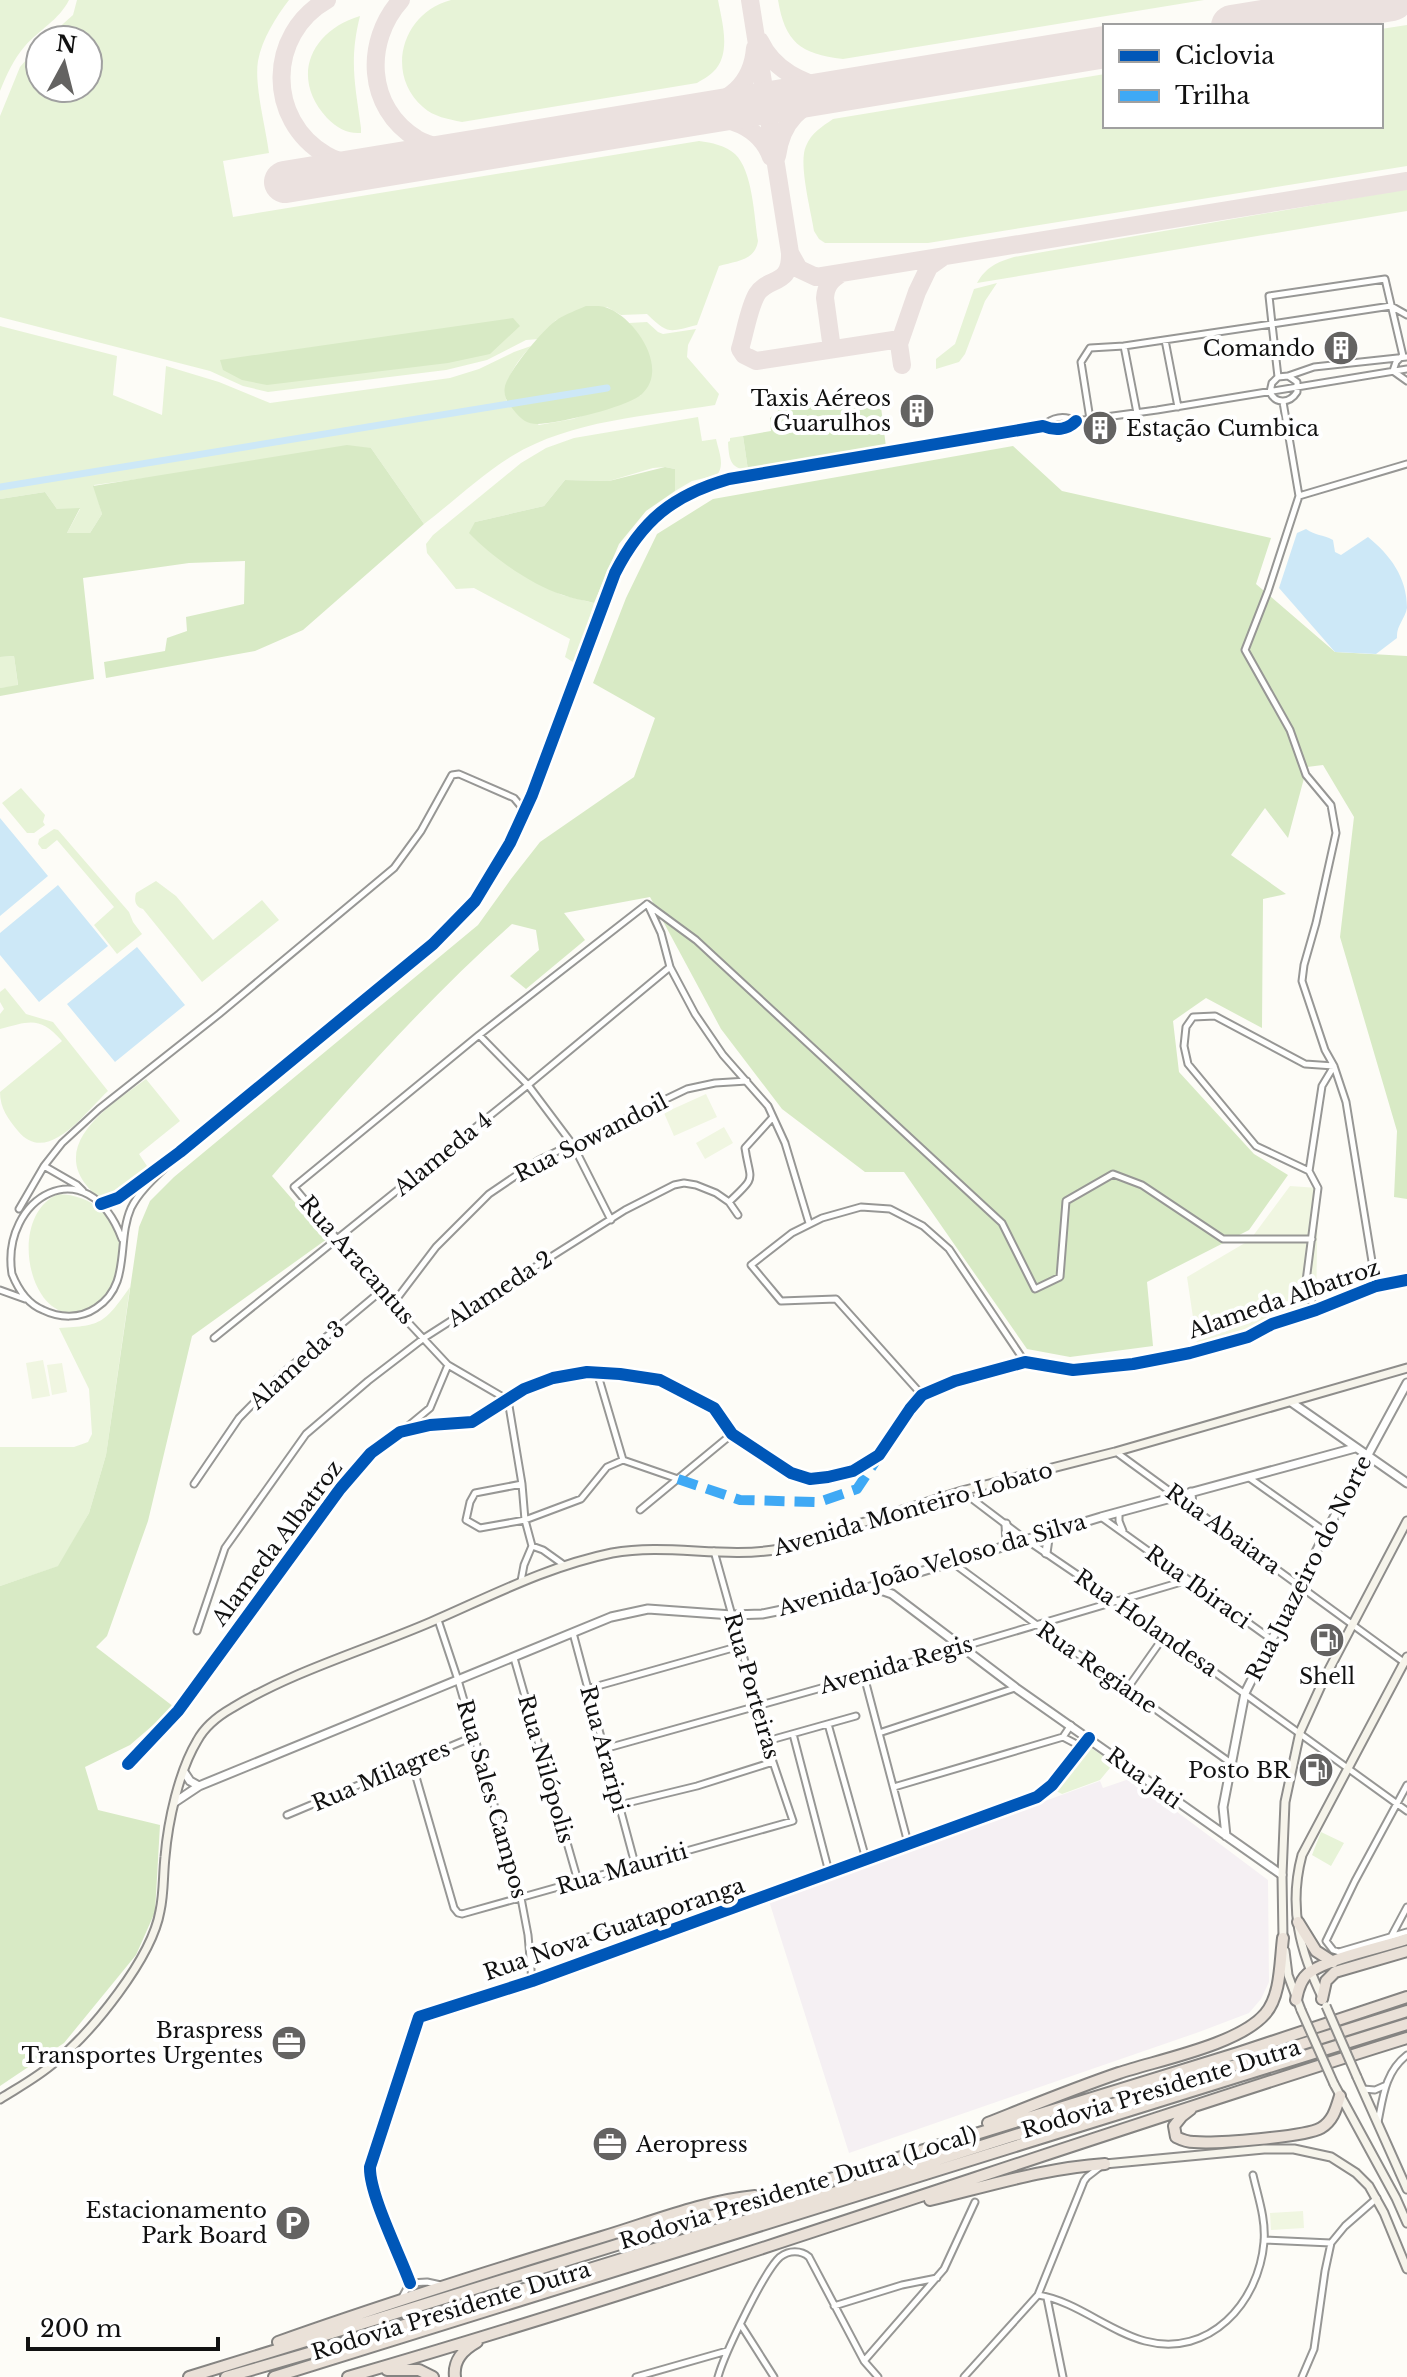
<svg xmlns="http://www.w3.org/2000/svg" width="1407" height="2377" font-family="'Libre Baskerville',serif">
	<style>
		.industrial { fill: #f5f0f3 }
		.green { fill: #e7f3d7 }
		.forest { fill: #d8eac5 }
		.pitch { fill: #f0f6e1 }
		.water { fill: #cde8f7 }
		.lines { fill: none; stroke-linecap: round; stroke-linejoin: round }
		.canal { stroke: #cde8f7; stroke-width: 7 }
		.taxiway { stroke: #ebe1df; stroke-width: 18 }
		.runway { stroke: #ebe1df; stroke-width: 42 }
		.minor-casing { stroke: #979795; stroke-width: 9 }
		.tertiary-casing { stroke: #979795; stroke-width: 11 }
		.secondary-casing { stroke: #8e8d8b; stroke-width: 11 }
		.motorway-casing { stroke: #858482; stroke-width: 14 }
		.minor { stroke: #fffffe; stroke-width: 5 }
		.tertiary { stroke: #fffffe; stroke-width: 7 }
		.secondary { stroke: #f6f4eb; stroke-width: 7 }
		.motorway { stroke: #eae1d8; stroke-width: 10 }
		.secondary-bridge-casing { stroke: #8e8d8b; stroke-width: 11; stroke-linecap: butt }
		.secondary-bridge { stroke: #f6f4eb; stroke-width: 7 }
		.quiet { stroke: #3fa9f5; stroke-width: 10; stroke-dasharray: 20 10; stroke-linecap: butt }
		.cycleway-casing { stroke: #fff; stroke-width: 17 }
		.cycleway { stroke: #0057b8; stroke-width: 12 }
		.labels { text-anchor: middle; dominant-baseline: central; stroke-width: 8; stroke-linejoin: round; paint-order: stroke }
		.poi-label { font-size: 22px; fill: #111; stroke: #fff; text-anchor: end }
		.street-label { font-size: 22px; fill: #111; stroke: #fff }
	</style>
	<rect width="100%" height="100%" fill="#fdfcf7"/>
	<!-- industrial -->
	<path class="industrial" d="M1132,1778L1268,1880L1269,1982L1261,1999L1249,2013L1199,2032L849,2153L769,1901L1100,1781L1103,1788Z"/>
	<!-- green -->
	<path class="green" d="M0,0H69C59,20 39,30 25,46C13,60 7,74 0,91Z
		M77,0H289C276,17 262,39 258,61C254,85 266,128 269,153L223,161L233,217L699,141C712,143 725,145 735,154C753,171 754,217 758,241C755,261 736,261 719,266L697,325C669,332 669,335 647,314L621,315L607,307L556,320L539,339L526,340L487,360L446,370L268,392L243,386L210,371L0,317V116L20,67L40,44V88H88V40H45L73,15Z
		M451,0H718C722,22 732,54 713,72C709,76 702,80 697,83L462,122C448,119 434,117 423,107C384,73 403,12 451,0Z
		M778,0H1204L843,59C800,54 785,42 778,0Z
		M360,16C349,60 355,84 361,128V133C347,134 337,128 327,118C290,78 310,31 360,16Z
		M1407,25V166L928,243H825L819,239L814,231C811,211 798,163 806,146C811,133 823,126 833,119L1105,74V126H1381V29Z
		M1407,189V211L977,283C986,267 997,262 1014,257Z
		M997,283L985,301L965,354L959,362L936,369V359L955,344L974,289Z
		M647,322L658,332L663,334L696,329L688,345L687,357L719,394L715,405C648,416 571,420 512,456C481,475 453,502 424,524L371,448L94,485L102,514L90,533H67L80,509H57L45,492L0,499V326L117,356L113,395L162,415L166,366L219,382L270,403L450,378L479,369L514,352L531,346C517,362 504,378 506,400L539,425L573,419L641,395L639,336L629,323Z
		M698,417L702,441L716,439C719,452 725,465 717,475L692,481L675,491V469L665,467L653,468L609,481L565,480L544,506L475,522L532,580L562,595L594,603L576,664L565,657L570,639L474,588L456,589L427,553L426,544L433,535L521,463L546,448L574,438Z
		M743,436L748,470C729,469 729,457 728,442L730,441V438Z
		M14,656L18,686L0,688V657Z
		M21,788L45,815L43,822L45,825L34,833H27L2,803Z
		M54,829L58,830L129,912L133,922L142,934L117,954L94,925L114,907L57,840L46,849H42L38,844L39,839Z
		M156,881L176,896L213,940L262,900L279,920L202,982L143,909C135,907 134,900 136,893Z
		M5,988L26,1014L53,1022L108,1091C86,1111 48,1167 18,1131C8,1119 0,1108 0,1092L62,1041C40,1016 30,1021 0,1029V1014L4,1009L0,1002V992Z
		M146,1079L180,1121L139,1154L149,1169L114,1196C102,1200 94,1195 87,1186C50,1141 115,1102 146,1079Z
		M58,1194C93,1195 122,1218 120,1255C118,1275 113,1291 96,1303C36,1349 0,1220 58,1194Z
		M130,1287L106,1455L89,1513L59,1566L0,1586V1447H74L88,1442L92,1434L89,1389L59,1328C103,1326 105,1322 130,1287Z
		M1088,1746L1114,1763L1100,1780L1062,1794L1056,1791Z
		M1321,1832L1344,1843L1331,1866L1312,1855Z"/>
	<!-- forest -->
	<path class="forest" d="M586,306C594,306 603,305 610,309C637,321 669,369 642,394C629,406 574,419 555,422C534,425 526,427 512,408C507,402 503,395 505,386C509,370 544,328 558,319C566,314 577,310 586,306Z
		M513,318L520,326L490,354L448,363L267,385L242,380L223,370L220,360Z
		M879,391L886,447L748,470L743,436L771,431L770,418L784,405Z
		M347,445L371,448L424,524L303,630L255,651L106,678L104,662L165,651L167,638L187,631L186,617L244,604L245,561L189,563L83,578L94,679L0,696V688L18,685L14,656L0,657V499L45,492L57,509L80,508L67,533H90L102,514L93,486Z
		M1013,446L1062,491L1271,538L1256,584L1335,652L1407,656V1199L1394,1197L1397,1131L1340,937L1354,817L1323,765L1307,767L1288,838L1265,808L1231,855L1286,894L1263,899L1262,1028L1206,998L1173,1021L1179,1072L1254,1154L1288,1175L1249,1230L1147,1282L1153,1346L1070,1357L1027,1349L904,1172H865L782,1109L721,1029L650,897L564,913L585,940L526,989L510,976L539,950L536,930L512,924C426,1000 348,1089 272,1176L327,1239L192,1336L148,1521L107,1636L96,1647L174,1707L130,1745L85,1767L98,1810L160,1825L155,1912L136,1955L64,2043L0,2086V1586L58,1566L89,1513L106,1455L139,1227L150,1201L174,1177L478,925L511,879L540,842L634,777L655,718L593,683L626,598L657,534L713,499Z
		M665,467L675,469V491L646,511L619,544L594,603C584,600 573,599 563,595C531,585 492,557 469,533L475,522L544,506L565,480L609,481Z"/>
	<!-- pitch -->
	<path class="pitch" d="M706,1094L717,1117L674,1136L664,1113Z
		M724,1127L733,1143L705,1159L696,1143Z
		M1290,1186L1318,1188L1316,1310L1198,1351L1187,1277L1250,1240Z
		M43,1360L50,1396L32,1399L26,1363Z
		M62,1363L67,1392L52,1395L47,1365Z
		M1303,2211L1304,2228L1271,2230L1270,2213Z"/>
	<!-- water -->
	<path class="water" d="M1306,529C1316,536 1322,534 1333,540L1335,552L1341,555L1368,537C1390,555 1407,577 1407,608C1405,619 1396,626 1397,638L1376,654L1335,652L1279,588L1297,533Z
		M0,818L48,876L0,916Z
		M58,885L108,946L39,1002L0,955V933Z
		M137,947L185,1005L115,1062L67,1004Z"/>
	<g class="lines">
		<!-- canal -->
		<path class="canal" d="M0,487L607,388"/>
		<!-- taxiway -->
		<path class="taxiway" d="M327,0C267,34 266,120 326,155C343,165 363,165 381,166
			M401,0C364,41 366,108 417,139C433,148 453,149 471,151
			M750,0L790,253L799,269L816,277L1407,181
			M760,41C774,71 802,82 832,91
			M697,113C728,99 752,87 755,48
			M698,114C728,118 759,125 771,157
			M777,156C782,119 801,107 832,91
			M790,253C791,287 768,276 757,294C749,307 745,333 740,349L744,355L756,361L900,339
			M832,349L825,298C826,285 831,280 842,273
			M902,365L899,344L917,292L929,267L943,257"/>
		<!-- runway -->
		<path class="runway" d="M1232,26L1392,0
			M285,182L1105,47"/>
		<defs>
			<path id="minor" d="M1165,340L1178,407
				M1124,346L1137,413
				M1402,356L1396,362L1393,371L1407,381
				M1403,356L1385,279L1269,296L1272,324L1391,306L1407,315
				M1288,376L1314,367L1407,357
				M1283,402L1299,496
				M1090,419L1081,362L1090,348L1124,346L1272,324L1278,377L1272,383L1270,392C1276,405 1290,403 1297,392V382L1288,376L1278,377
				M1043,426C1052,417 1064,415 1076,421L1157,410L1407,369
				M647,904L696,940L1002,1223L1035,1289L1060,1277L1066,1201L1113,1174L1142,1185L1223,1239H1312
				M648,905L661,933L670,967L695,1014L723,1055L768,1106L785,1143L809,1223
				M479,1035L528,1085L573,1145L611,1220
				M44,1166L77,1185L83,1191
				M1309,1171L1322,1086L1334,1066L1305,1064L1215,1016L1193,1017L1186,1027L1184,1046L1188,1064L1256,1146L1309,1171L1318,1188L1305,1289L1316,1310
				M729,1202C758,1175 750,1182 745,1148L773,1117
				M101,1204L118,1198L180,1152L433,944L475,901L510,843L532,795L615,573C642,520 673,495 729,479L1043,426C1055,431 1067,430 1076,421
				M19,1209L44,1166L62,1143L99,1109L219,1014L394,868L421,831L452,775L459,774L514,798L524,810
				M122,1239C87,1146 0,1198 12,1274C18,1289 28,1304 43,1310C59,1318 80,1319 96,1308C132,1285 116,1242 131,1208C140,1190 157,1176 171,1162
				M1376,1286L1346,1102L1334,1066L1325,1050L1302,981L1304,965L1316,923L1336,833L1331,805L1306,775L1290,730L1245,650L1268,591L1299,496L1407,464
				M0,1290L25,1299
				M392,1305L436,1247L489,1194L539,1160L687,1089L715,1083L747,1081
				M214,1338L528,1085L670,967
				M597,1372L623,1460L678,1479
				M922,1395L836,1299L781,1301L751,1265L792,1233L822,1218L861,1207L890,1209L923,1226L949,1249L1025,1362
				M401,1432L430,1408L448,1365
				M1116,1452L1405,1663
				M1248,1477L1326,1532
				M194,1484L239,1418L283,1373L381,1291
				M522,1484L475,1493L470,1502L466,1520L480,1528L525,1520L581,1499L607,1467L623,1460
				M963,1492L1025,1539L1116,1601L1407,1811
				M640,1510L732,1434
				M1119,1512V1521L1123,1531
				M1101,1517L1271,1639
				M532,1546L543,1550L564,1565
				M953,1563L1037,1625L1231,1763
				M521,1581L524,1565L532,1546L525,1520L522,1484L508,1400L448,1365L392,1305L294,1187L479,1035L647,904
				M438,1620L458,1680L521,1898L528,1935L532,1981
				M197,1631L225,1548L306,1434L368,1381L424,1338L538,1265L625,1210L674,1185L684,1183L696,1185L716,1193L729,1202L738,1215
				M573,1633L635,1864
				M514,1658L578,1881
				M864,1676L908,1843
				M587,1689L740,1646
				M1127,1689L1165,1635
				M828,1724L866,1859
				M879,1733L1015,1688
				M793,1734L829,1872
				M1063,1737L1082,1747
				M767,1741L856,1716
				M604,1749L864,1676L1188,1580
				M412,1763L454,1908L458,1913L462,1914L793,1821L773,1762L714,1551
				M128,1764L178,1711L340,1489L371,1453L400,1432L430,1425L472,1422L524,1389L553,1378L587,1372L620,1374L660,1380L714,1408L732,1434L791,1473L810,1479L828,1477L853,1471L879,1455L910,1409L922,1395L955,1381L1025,1362L1073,1370L1133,1364L1190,1353L1248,1337L1272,1324L1316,1310L1376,1286L1407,1280
				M1407,1785L1355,1881L1326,1941L1333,1950L1339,1952L1407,1932
				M894,1787L1063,1737L1071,1725
				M619,1805L697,1786L773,1762
				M287,1815L475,1736
				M1392,1935L1407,1907
				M530,1954L676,1911
				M1363,2089L1375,2090L1384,2086
				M1378,2122C1383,2097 1385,2072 1407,2055
				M1264,2240L1331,2243
				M410,2283C400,2255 369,2194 370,2167L419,2017L532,1981L1037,1797L1052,1785L1089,1738
				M410,2283L427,2282L441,2285
				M1038,2295C1076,2301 1108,2331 1145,2341C1209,2358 1259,2303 1264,2242C1266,2219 1258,2197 1253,2175
				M1047,2298L1063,2377
				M401,2299L410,2283
				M834,2306L902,2285L937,2278
				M741,2325L774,2377
				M864,2361L944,2269L975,2202
				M636,2377L727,2351
				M718,2377C724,2355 764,2271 780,2257C789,2250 801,2250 809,2257L864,2361L878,2377
				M964,2377L1038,2295L1084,2181L1087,2177L1100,2167
				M1302,2377L1314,2349L1325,2271L1331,2243L1345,2226L1377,2198"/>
			<path id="tertiary" d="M1291,1402L1407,1483
				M1191,1492L1192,1507
				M1006,1524L1007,1545
				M1046,1553L1049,1532
				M872,1587L892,1594L1016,1688L1282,1875
				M184,1772L190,1781L199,1786
				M175,1802L199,1786L611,1617L648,1609L732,1615L762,1614L782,1610L870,1587L1101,1517L1355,1448
				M1226,1836L1223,1807L1245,1693L1326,1532L1407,1383"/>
			<path id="secondary" d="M1283,1939L1282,1875L1285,1802L1300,1732L1324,1679L1407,1521
				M1285,1951L1288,1975L1301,2010
				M1323,1999C1300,1952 1288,1907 1302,1855L1407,1657
				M1357,2077L1407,2189
				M1334,2084L1396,2198L1407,2223
				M0,2099C19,2087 38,2077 55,2062C92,2032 152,1958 160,1911C164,1893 163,1875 165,1857C168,1821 179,1771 197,1741C205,1726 218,1716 232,1708C293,1671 366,1650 431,1622C491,1596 548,1566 612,1553C668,1543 724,1559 780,1549L962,1491L1115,1452L1407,1368
				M1105,2164L1264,2149H1294L1331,2157L1356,2173L1369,2186L1384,2213L1407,2269"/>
			<path id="motorway" d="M1298,1922L1316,1951L1333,1962
				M1322,1999L1326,1981L1335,1972L1407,1951
				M1296,2000C1298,1989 1301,1978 1310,1972C1333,1957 1380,1948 1407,1939
				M1191,2109L1182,2116L1174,2126L1176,2137C1182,2140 1188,2142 1194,2142C1215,2144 1305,2137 1321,2128C1333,2121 1336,2109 1340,2096
				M988,2123C1031,2106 1075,2088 1119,2073C1158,2060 1238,2045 1265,2014C1281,1996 1280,1962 1283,1938
				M930,2200C988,2186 1045,2168 1105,2164
				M278,2342C385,2304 493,2270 602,2237C652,2222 703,2201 755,2196
				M387,2370H419L433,2377
				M189,2377L1238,2053L1407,1997
				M226,2377C623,2264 1014,2134 1407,2011
				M274,2377L1407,2024
				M348,2377C704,2274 1053,2148 1407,2038
				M455,2377C453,2360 463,2350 477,2342"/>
		</defs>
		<!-- minor casing -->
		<use href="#minor" class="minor-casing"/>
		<!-- tertiary casing -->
		<use href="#tertiary" class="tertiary-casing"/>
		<!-- secondary casing -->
		<use href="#secondary" class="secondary-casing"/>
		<!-- motorway casing -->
		<use href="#motorway" class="motorway-casing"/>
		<!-- minor -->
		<use href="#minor" class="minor"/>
		<!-- tertiary -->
		<use href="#tertiary" class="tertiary"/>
		<!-- secondary -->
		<use href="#secondary" class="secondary"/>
		<!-- motorway -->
		<use href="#motorway" class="motorway"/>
		<defs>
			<path id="secondary-bridge" d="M1326,2006L1357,2077
				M1301,2010L1334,2084"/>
		</defs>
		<!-- secondary-bridge casing -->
		<use href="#secondary-bridge" class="secondary-bridge-casing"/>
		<!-- secondary-bridge -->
		<use href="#secondary-bridge" class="secondary-bridge"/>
		<!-- quiet -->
		<path class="quiet" d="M678,1479L740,1500L819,1502L857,1489L875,1462"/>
		<defs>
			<path id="cycleway" d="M101,1204L118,1198L180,1152L433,944L475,901L510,843L532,795L615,573C642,520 673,495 729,479L1043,426C1055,431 1067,430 1076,421
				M128,1764L178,1711L340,1489L371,1453L400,1432L430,1425L472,1422L524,1389L553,1378L587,1372L620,1374L660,1380L714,1408L732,1434L791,1473L810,1479L828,1477L853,1471L879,1455L910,1409L922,1395L955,1381L1025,1362L1073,1370L1133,1364L1190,1353L1248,1337L1272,1324L1316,1310L1376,1286L1407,1280
				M410,2283C400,2255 369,2194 370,2167L419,2017L532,1981L1037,1797L1052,1785L1089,1738"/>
		</defs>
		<!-- cycleway casing -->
		<use href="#cycleway" class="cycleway-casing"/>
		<!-- cycleway -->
		<use href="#cycleway" class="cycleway"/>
	</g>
	<!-- icons -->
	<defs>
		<symbol id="building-disc" viewBox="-11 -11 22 22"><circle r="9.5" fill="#646362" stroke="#fff"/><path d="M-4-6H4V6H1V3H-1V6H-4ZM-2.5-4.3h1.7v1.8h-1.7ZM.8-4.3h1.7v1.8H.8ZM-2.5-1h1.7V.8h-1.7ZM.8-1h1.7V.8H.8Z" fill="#fff"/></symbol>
		<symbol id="fuel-disc" viewBox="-11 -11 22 22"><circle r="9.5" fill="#646362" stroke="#fff"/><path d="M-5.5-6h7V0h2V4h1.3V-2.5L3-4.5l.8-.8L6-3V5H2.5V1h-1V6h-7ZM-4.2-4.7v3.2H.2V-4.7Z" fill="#fff"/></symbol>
		<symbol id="office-disc" viewBox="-11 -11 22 22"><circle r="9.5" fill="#646362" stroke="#fff"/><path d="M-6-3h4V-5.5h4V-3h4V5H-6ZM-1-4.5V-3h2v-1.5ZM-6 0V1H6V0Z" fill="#fff"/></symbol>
		<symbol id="parking-disc" viewBox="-11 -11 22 22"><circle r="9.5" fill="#646362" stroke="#fff"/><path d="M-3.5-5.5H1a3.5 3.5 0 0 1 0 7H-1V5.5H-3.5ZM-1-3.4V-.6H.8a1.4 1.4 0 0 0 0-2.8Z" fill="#fff"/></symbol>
	</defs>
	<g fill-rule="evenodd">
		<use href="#building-disc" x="1321" y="328" width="40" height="40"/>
		<use href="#building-disc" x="897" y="391" width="40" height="40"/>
		<use href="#building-disc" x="1080" y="408" width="40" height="40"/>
		<use href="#fuel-disc" x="1307" y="1620" width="40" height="40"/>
		<use href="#fuel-disc" x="1296" y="1750" width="40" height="40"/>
		<use href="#office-disc" x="269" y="2023" width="40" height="40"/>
		<use href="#office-disc" x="590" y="2124" width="40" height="40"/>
		<use href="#parking-disc" x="273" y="2203" width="40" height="40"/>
	</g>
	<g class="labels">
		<!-- poi labels -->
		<g class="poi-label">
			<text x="1315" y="348">Comando</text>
			<text x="891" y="398">Taxis Aéreos<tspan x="891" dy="25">Guarulhos</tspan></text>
			<text x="1126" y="428" text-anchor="start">Estação Cumbica</text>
			<text x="1327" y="1676" text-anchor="middle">Shell</text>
			<text x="1290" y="1770">Posto BR</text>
			<text x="263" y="2030">Braspress<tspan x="263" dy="25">Transportes Urgentes</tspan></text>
			<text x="636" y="2144" text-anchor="start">Aeropress</text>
			<text x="267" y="2210">Estacionamento<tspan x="267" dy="25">Park Board</tspan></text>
		</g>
		<!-- street labels -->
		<g class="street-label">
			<text transform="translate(591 1138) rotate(-27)">Rua Sowandoil</text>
			<text transform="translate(443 1154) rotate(-39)">Alameda 4</text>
			<text transform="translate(357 1260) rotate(49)">Rua Aracantus</text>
			<text transform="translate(500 1289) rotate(-33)">Alameda 2</text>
			<text transform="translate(1284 1299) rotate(-19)">Alameda Albatroz</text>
			<text transform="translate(297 1365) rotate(-42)">Alameda 3</text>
			<text transform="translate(913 1509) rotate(-16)">Avenida Monteiro Lobato</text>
			<text transform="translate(1223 1529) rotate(36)">Rua Abaiara</text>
			<text transform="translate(277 1543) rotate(-53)">Alameda Albatroz</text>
			<text transform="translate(932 1565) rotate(-16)">Avenida João Veloso da Silva</text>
			<text transform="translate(1309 1568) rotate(-63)">Rua Juazeiro do Norte</text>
			<text transform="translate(1198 1587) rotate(36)">Rua Ibiraci</text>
			<text transform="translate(1146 1623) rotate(35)">Rua Holandesa</text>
			<text transform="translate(896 1665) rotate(-16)">Avenida Regis</text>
			<text transform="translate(1097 1668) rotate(35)">Rua Regiane</text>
			<text transform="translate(752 1686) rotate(74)">Rua Porteiras</text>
			<text transform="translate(604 1749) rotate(75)">Rua Araripi</text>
			<text transform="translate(546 1769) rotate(74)">Rua Nilópolis</text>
			<text transform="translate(381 1776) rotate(-23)">Rua Milagres</text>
			<text transform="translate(1144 1778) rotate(36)">Rua Jati</text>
			<text transform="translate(492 1799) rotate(74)">Rua Sales Campos</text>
			<text transform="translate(622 1869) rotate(-16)">Rua Mauriti</text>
			<text transform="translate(614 1929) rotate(-19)">Rua Nova Guataporanga</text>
			<text transform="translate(1161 2089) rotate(-17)">Rodovia Presidente Dutra</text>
			<text transform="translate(798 2188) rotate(-17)">Rodovia Presidente Dutra (Local)</text>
			<text transform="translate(451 2311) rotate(-17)">Rodovia Presidente Dutra</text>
		</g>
	</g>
	<!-- legend -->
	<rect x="1103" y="24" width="280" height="104" fill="#ffffff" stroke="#a0a0a0" stroke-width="2"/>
	<rect x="1119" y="50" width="40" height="12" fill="#0057b8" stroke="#a0a0a0" stroke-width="2"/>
	<text x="1175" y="64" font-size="24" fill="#111111">Ciclovia</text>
	<rect x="1119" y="90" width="40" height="12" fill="#3fa9f5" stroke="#a0a0a0" stroke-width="2"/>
	<text x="1175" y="104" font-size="24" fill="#111111">Trilha</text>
	<!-- north arrow -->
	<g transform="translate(64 64) rotate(7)"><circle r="38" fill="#ffffff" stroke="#a0a0a0" stroke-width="2"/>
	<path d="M0-6L14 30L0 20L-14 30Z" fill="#646362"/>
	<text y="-12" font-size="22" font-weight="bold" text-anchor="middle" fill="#111111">N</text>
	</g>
	<!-- scale -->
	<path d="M28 2337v12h190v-12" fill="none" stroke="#111111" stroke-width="4"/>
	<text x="40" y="2337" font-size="24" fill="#111111" stroke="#ffffff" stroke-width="6" paint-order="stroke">200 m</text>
</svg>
